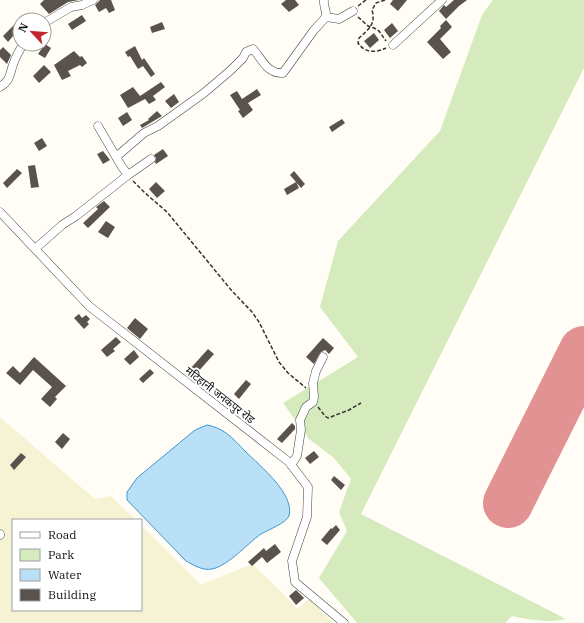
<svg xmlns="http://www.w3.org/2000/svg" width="584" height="623" font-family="'IBM Plex Serif','Noto Sans Devanagari',serif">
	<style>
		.farmland { fill: #f6f3d4 }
		.green { fill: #d5ebbd }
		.water { fill: #b9e0f7; stroke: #3f96cf }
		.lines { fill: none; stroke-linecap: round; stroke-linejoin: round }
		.runway { stroke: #e29292; stroke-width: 50 }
		.building { fill: #5a524d }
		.minor-casing { stroke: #444; stroke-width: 9 }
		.path { stroke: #333; stroke-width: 1.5; stroke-dasharray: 4 2; stroke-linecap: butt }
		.minor { stroke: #fff; stroke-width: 8 }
		.labels { text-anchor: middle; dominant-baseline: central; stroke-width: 4; stroke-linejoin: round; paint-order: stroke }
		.street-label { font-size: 11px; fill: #111; stroke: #fff }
	</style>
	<rect width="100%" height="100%" fill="#fffdf5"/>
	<!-- farmland -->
	<path class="farmland" d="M0,417L95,499L111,496L136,520H13V610H141V525L201,585L252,564L282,592L297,609L309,599L333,623H0Z"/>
	<!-- green -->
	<path class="green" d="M493,0H584V68L361,514L566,619C550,623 529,620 512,616L505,623H357L319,578L347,531L339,512L351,479L334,458L309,439L283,403L358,357L320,307L338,241L440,131L482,15Z"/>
	<!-- water -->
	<path class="water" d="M207,425C213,426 221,429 226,433C233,438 240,446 246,452C260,466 295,494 289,516C286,523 268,530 261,534C247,544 228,566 212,569C203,571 193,565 186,561L127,500V492L137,478L195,430Z"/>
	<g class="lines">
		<!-- runway -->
		<path class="runway" d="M508,503L584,351"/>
	</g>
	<!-- building -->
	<path class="building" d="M44,0H79L68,2L49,14L40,4Z
		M100,0H111L115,10L109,13L106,8L99,12L95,5Z
		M286,0H295L299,5L289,12L281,4Z
		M393,0H407L398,11L390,4Z
		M454,0H467L459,6L446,19L439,11L444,5L446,7Z
		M82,15L86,21L72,30L68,24Z
		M20,19V39L18,41L13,36L8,42L3,36Z
		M446,20L452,27L440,39L451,52L443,59L427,42L441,28L440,26Z
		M162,22L165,29L152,33L150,27Z
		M392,23L398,31L390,38L384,30Z
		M374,33L379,40L370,48L364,41Z
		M45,44L51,48L45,58L38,54Z
		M135,46L142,60L144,58L155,74L151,77L143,66L138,69L130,56L128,57L125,52Z
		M3,47L11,55L7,64L0,57V50Z
		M74,51L80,57L82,56L87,63L82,67L80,65L68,71L71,76L62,80L54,65Z
		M44,65L51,72L39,83L33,76Z
		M161,82L165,87L153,96L156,100L149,104L145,99L128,108L120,95L133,87L140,96Z
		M257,89L261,95L248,103L253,110L243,118L238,111L240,110L230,95L237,91L242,99Z
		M174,94L179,102L171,108L165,101Z
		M157,111L162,116L142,128L140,125L149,120L148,119Z
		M127,112L132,120L123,126L118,118Z
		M342,119L345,123L332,132L329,127Z
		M42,138L47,146L39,151L34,143Z
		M163,149L168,156L156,164L155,162L156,158L154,155Z
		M103,151L110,160L103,164L97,154Z
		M35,165L39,187L31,188L28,166Z
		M17,169L22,173L7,188L3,183Z
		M294,171L305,184L301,188L290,175Z
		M156,182L165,191L157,198L149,189Z
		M296,182L299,188L287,195L284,189Z
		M104,201L110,207L88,228L83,223L98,209L96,207Z
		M106,221L115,227L108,238L98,232Z
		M79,314L82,318L86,315L90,319L87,322L89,324L84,329L74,318Z
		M135,318L148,329L140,339L127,328Z
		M116,337L121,342L113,349L115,351L107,357L101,350Z
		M323,338L334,348L329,354L325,350L320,353L314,364L306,357Z
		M208,349L214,354L196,374L190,369Z
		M134,350L139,357L130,365L124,359Z
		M34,357L66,386L55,397L57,399L50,407L41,399L52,387L33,370L20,385L6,373L13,366L20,373Z
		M150,369L154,373L143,383L139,379Z
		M246,380L251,384L239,399L234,394Z
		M292,423L295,426V429L282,443L277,439Z
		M63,433L70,439L62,449L55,442Z
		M314,451L319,457L310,464L305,458Z
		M21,453L26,457L14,470L10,465Z
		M334,476L345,485L341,490L331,480Z
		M336,525L340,530L327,545L321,540L331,528L332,529Z
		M275,544L281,552L267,563L262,557L252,566L248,562L264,548L266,551Z
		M296,590L304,598L296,605L289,596Z"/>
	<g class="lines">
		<defs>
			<path id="minor" d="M324,0C323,6 327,11 326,17
				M44,23L71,7L82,5L93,0
				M393,45L442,0
				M0,87C12,79 9,74 14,62C16,56 20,50 23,44
				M98,126L122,167L128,175
				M116,157L144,133L158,126L204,93L231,70L243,58L246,52L253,49C262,59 267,74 283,73L314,30L326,17L339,19L353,11
				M0,212L89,306L289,462L308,487L307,517L292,561L295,582L344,623
				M35,249L62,225L76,216L128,175L151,159
				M291,465L297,456L301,430L300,420L306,407L313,402L314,397L313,383L316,371L323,357
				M0,534V535"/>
		</defs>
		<!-- minor casing -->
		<use href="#minor" class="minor-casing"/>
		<!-- path -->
		<path class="path" d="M385,0L376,3L372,10C376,24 369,29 359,38L358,43C365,53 375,53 386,48
			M358,6L366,0
			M358,17L368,26L374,28L379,31L386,41
			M133,181L145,193L167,212L232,291L252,312L259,322L279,362L288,373L306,388
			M318,407L325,416L328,418L349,410L361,403"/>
		<!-- minor -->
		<use href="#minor" class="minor"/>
	</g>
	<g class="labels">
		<!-- street labels -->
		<g class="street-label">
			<text transform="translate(220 395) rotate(38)">मटिहानी जनकपुर रोड</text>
		</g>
	</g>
	<!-- legend -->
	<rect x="12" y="519" width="130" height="92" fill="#ffffff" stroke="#a0a0a0"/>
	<rect x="20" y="532" width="20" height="6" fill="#ffffff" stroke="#a0a0a0"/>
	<text x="48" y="539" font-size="12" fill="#111111">Road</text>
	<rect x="20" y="549" width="20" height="12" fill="#d5ebbd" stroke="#a0a0a0"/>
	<text x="48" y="559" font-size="12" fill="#111111">Park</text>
	<rect x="20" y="569" width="20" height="12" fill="#b9e0f7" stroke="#a0a0a0"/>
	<text x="48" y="579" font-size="12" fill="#111111">Water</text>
	<rect x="20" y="589" width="20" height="12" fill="#5a524d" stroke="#a0a0a0"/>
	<text x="48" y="599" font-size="12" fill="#111111">Building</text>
	<!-- north arrow -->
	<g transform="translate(32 32) rotate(296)"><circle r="19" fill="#ffffff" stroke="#a0a0a0"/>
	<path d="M0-3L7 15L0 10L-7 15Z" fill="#c4262e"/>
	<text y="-6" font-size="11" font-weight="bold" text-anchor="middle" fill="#111111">N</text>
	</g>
</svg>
